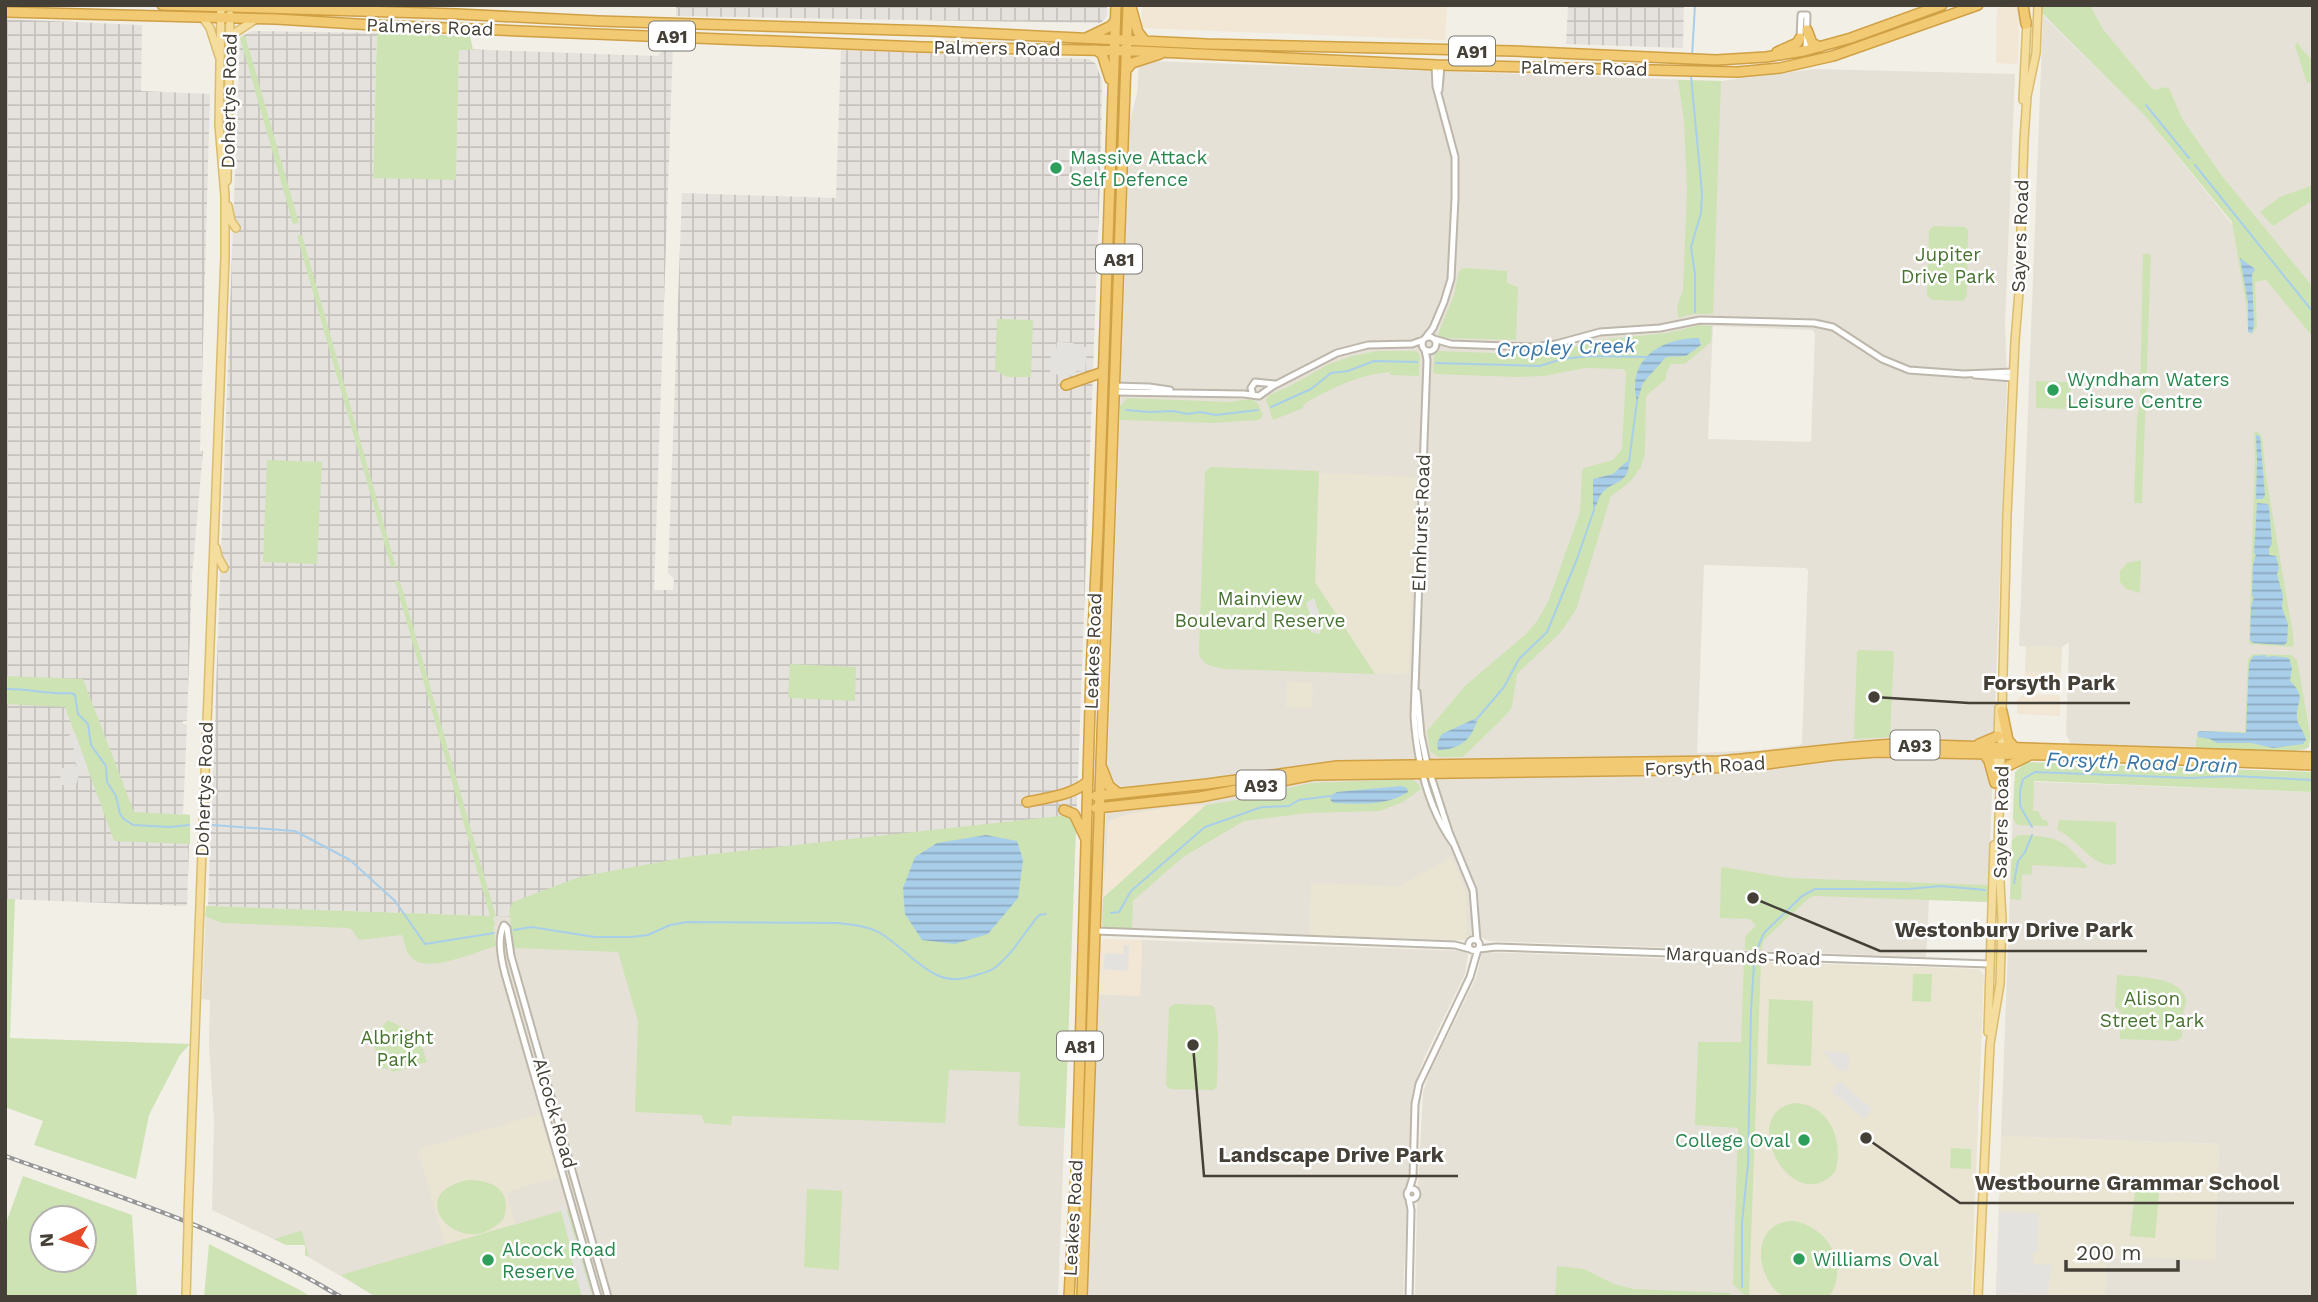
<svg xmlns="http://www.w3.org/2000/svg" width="2318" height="1302" font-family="'Work Sans',sans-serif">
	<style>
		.residential { fill: #e6e1d6; fill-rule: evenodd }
		.commercial { fill: #f2e6d4 }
		.industrial { fill: url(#industrial-grid) }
		.education { fill: #eae4d2 }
		.green { fill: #cde3b4; fill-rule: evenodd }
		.parking { fill: #e4e2df }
		.water { fill: url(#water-rules) }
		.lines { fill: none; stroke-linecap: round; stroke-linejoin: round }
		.stream { stroke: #a9ceea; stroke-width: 2 }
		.minor-casing { stroke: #bdb7ab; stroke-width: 9 }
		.major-casing { stroke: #d9bc6e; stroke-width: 10 }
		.highway-casing { stroke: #d0a044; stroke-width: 12 }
		.minor { stroke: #fff; stroke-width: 5 }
		.major { stroke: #f5de9d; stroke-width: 7 }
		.highway { stroke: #f1ca73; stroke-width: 9 }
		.rail-casing { stroke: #969696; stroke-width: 4.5 }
		.rail { stroke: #fff; stroke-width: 2; stroke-dasharray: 5; stroke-linecap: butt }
		.major-bridge-casing { stroke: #d9bc6e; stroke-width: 10; stroke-linecap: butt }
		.major-bridge { stroke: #f5de9d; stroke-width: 7 }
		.leisure-dot { fill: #2e9e5b; stroke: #fff; stroke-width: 2.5 }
		.labels { text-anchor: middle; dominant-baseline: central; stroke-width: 5; stroke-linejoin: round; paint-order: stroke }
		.shield { fill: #fff; stroke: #7d7973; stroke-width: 2 }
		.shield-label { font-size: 18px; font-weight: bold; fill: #454037 }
		.street-label { font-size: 19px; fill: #454037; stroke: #fff }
		.leisure-label { font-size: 19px; fill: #27864d; stroke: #fff; text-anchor: start }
		.park-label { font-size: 19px; fill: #47722f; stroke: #fff }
		.water-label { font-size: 21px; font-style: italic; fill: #3976a7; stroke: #fff }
		.leader { fill: none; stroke: #454037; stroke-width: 2.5 }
		.callout-dot { fill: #454037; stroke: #fff; stroke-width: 2.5 }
		.callout-label { font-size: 21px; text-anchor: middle; font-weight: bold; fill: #454037; stroke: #fff; stroke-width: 5; stroke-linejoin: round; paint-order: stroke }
	</style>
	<defs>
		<pattern id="industrial-grid" width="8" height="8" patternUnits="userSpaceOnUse" patternTransform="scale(1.75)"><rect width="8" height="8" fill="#e5e1dc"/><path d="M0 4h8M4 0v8" fill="none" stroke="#c6c2bd"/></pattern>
		<pattern id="water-rules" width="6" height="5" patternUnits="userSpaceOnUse" patternTransform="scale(1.75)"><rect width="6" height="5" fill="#a9ceea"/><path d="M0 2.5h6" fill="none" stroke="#8ba9be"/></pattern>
	</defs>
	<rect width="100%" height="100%" fill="#f2efe7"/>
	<!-- residential -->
	<path class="residential" d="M2090,5H2313V289L2223,177L2183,120L2169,88L2165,87L2154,90L2151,87L2103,29Z
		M2043,15L2145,116L2313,324V739L2310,741L2309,747L2305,750L2261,752L2071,745L2066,734L2069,642L2062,647L2019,646Z
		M1151,61L1721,81L1814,69L2015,74L2005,324L2007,381L1988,902L1929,900L1926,957L1489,941L1481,937H1468L1464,940L1104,928L1102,925L1130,121L1137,93L1139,65ZM1713,326L1812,330L1815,334L1811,442L1708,439ZM1704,565L1806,568L1808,570L1802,743L1800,745L1761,750L1697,753Z
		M2014,781L2313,792V1297H1996V1293L2105,1296L2106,1257L2215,1259L2219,1144L2001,1136Z
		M206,906L1072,937L1058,1297H376L305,1255V1245H286L212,1210L214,1122L209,1044L210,1000L202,999Z
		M1142,940L1466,951L1468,954L1465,974L1425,1056L1412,1092L1403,1297H1088L1099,994L1140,996Z
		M1482,952L1761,962L1749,1297L1415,1296L1417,1202L1421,1198V1191L1418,1187L1423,1093L1429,1074L1476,978Z"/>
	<!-- commercial -->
	<path class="commercial" d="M1142,5H1447L1445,40L1142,28Z
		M2008,5H2015L2019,9L2018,62L2015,64L1996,63L1997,9Z
		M2025,672L2061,673V686L2058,688L2028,687L2024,684Z
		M2024,694L2058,695L2060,698V716L2017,714V700Z
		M1206,805L1150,856L1103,898L1108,823L1110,820L1128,814L1171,807Z
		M1105,939L1142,940L1140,996L1099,994L1101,942Z"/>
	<!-- industrial -->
	<path class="industrial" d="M676,5H1107V16L1101,23L676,16Z
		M1568,5H1684L1683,48L1566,44Z
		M5,19L142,25L141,91L210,94L200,451H203L192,576L187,721H183V724L187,725L183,814L190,815L187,906L5,899Z
		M252,31L377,33L373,177L456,179L459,49L658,56L668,43H673L654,590H673L674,579L668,573L682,193L836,198L841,50L1089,59L1096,64L1102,81L1101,154L1072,937L208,906L240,37Z"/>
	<!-- education -->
	<path class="education" d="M1319,473L1414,477L1416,478L1409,672L1405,675L1375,674L1315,582Z
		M2026,646L2062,647L2061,673L2025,672Z
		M1287,682L1313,683L1312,708L1286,707Z
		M1451,855L1466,893L1467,937L1464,940L1311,935L1309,933L1311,883L1399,886L1450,858Z
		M1761,962L1979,969L1984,975L1971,1297H1749Z
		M539,1114L559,1177L506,1192L515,1224L445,1245L418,1151L419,1149Z
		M2001,1136L2219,1144L2215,1260L2107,1257L2105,1296L1996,1293Z"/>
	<!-- green -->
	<path class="green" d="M2034,5H2090L2103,29L2151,87L2154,90L2165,87L2169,88L2183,120L2223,177L2313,287V337L2266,280L2255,282L2257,327L2252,334L2248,331L2246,305L2232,222L2145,116Z
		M377,33L470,36L473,50H459L456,180L373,178Z
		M245,35L299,223L293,224L240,38Z
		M2298,42L2300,47L2313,61V81L2307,83L2295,46Z
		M1678,80L1721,81L1713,314H1693L1678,318L1677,307L1683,290L1687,190L1684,121Z
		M2313,185V200L2273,226L2260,212L2280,197Z
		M1934,226L1965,227L1968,230L1967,296L1963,301L1932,300L1927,295L1929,230Z
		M302,235L396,567H391L297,236Z
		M2143,254H2151L2142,503H2134L2137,418L2140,401Z
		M1464,268L1507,271V283L1518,287L1516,340L1441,338L1438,334L1454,295L1459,271Z
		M997,319L1033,320L1031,377H1007L995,370Z
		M1700,325L1712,326L1711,342L1685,364H1671L1666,373V379L1646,396L1645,453L1641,467L1630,482L1611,496L1576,610L1560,633L1517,674L1512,707L1506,715L1463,757H1438L1430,751L1427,731L1466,685L1525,635L1537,621L1548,602L1580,512L1582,471L1584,468L1613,460L1622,449L1626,372L1623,369L1585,368L1544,376L1516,377L1435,374L1433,372L1434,355L1439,351L1521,354L1549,353L1599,340L1667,333Z
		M1378,351H1416L1420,355L1419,376L1390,375V372C1357,375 1332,388 1304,404L1303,408L1273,420L1266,400L1269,395L1290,386L1329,364L1352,356Z
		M2036,381L2068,382L2071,384L2069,409L2036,408Z
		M1128,398L1229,402L1251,399L1257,402L1263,415L1259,420L1213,423L1120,420V406Z
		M2257,431L2262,437L2266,476L2293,635L2294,644L2292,647L2249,644L2255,457L2254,433Z
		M267,460L322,462L317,564L263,562Z
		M1210,467L1319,471L1315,582L1375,674L1224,669C1213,667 1201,665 1199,652L1205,472Z
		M2141,560L2140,593L2126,589L2120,582V571L2127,563Z
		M395,581H400L496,917H493L495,925L493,926L496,946C476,952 431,972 414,960C406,954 405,944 402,935L359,940L351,929L348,928L222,923L205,916L206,906H208L490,916Z
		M1859,650L1892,651L1894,653L1890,737L1854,739L1857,652Z
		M2253,654L2291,655L2297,660L2310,734L2309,747C2293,756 2218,750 2195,750L2198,731L2245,732L2248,659Z
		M790,664L856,667L855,701L788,698Z
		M5,676L83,679L134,812L190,815V844L114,841L65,707L5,704Z
		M2026,762L2313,772V792L2034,781L2033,811H2038L2043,820H2047L2049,826L2018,825L2013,819L2015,772Z
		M1412,779L1419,785L1421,789L1403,802L1380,811L1308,813L1244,821L1183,857L1133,901L1132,929L1104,928L1102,925L1103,898L1206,805L1237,800L1311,783Z
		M1069,815L1076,823L1065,1128L1020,1126L1018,1124L1020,1072L949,1070L945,1123L732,1116L731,1125L704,1123L702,1115L635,1112L638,1021L618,952L514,948L509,910L513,902L579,877L687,857Z
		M2059,820L2116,822V864C2093,870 2078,838 2057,830Z
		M2018,835C2035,836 2053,835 2067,846C2074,852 2080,860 2087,866L2086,868L2032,865V874L2022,875L2021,900L2010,899L2012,840Z
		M1723,867L1789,878L1988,885V902L1814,896L1809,898L1764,940L1761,951L1745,950V936L1756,926L1750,919L1720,918L1721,869Z
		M5,899H15L10,1038L190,1044L180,1055L149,1115L136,1179L34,1145L43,1121L5,1107Z
		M1746,962H1761L1749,1297H1746L1733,1284L1738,1128L1695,1125L1698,1042H1741L1744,963Z
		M1913,974H1932L1931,1002L1912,1001Z
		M2117,975C2136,977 2181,976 2186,999C2187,1004 2185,1006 2184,1010C2181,1018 2182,1028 2182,1037L2177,1041L2120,1039L2121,1012L2115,1006Z
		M1769,999L1813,1001L1811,1066L1767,1064Z
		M1174,1004L1211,1005L1215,1008L1218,1035L1217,1086L1214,1090L1170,1089L1166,1086L1169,1008Z
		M388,1020L418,1035L427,1062L393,1072L390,1068L381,1069L371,1035L375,1034Z
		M1798,1103C1832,1108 1844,1143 1835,1172C1790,1221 1734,1107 1798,1103Z
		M1951,1148L1971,1149V1169L1950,1168Z
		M23,1176L132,1215L137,1297H5V1226ZM42,1218H84V1260H42Z
		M469,1180C494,1181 512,1190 504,1218C464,1266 397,1193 469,1180Z
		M2136,1181L2160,1183L2155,1238L2130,1236Z
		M807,1189L842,1191L839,1268L838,1270L804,1267Z
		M568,1209L593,1297H376L341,1275Z
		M1794,1221C1829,1227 1850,1266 1829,1297H1783C1754,1277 1750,1221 1794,1221Z
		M300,1231L302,1232L309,1257L305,1255V1245H286L274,1239Z
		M209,1244L300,1290L311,1297H204Z
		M1557,1266L1584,1269L1614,1284L1633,1289L1729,1293L1736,1297H1555Z"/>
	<!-- parking -->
	<path class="parking" d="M1057,342L1074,343V346L1087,347L1085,372L1076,371V376L1050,374L1051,351H1056Z
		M1314,598L1321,620L1320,634L1311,632L1312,620L1306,603Z
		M75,733L88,769L82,771L83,773L79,774L76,785H60L61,768H72L73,766H77L73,754L75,753L73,747L69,746L68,740L70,739L69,735Z
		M1124,945H1129L1128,971L1103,969L1105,953L1123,954Z
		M1823,1051L1849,1053V1067L1845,1071L1839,1070Z
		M1839,1081L1872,1109L1864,1119L1831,1091Z
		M565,1205L592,1297H582L568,1246L570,1245L560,1207Z
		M1999,1212L2038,1213L2037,1252H2033V1264L2052,1265L2047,1294L1996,1293Z"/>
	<!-- water -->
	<path class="water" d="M2240,258L2255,269L2252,275L2254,325L2252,333L2248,332V303Z
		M1699,338L1701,345L1686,356L1666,357L1643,383L1637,402C1626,359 1661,338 1699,338Z
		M2256,435L2260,436L2265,495L2263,499H2256L2257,460Z
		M1626,462H1629C1629,486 1610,480 1600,496C1597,501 1597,506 1593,511V479L1613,474Z
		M2257,503L2268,504L2269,507L2272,544L2269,548V555L2276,556L2279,568L2277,574L2283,596L2282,608L2288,624L2287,642L2284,645L2253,643L2250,640L2251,607L2254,597L2252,596L2253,565L2256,554H2254Z
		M2266,655V657L2274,656L2289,658L2292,668L2290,681C2308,698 2295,702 2297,719C2298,726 2305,732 2306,740L2303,744L2273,748L2251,743H2217L2210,739L2198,737L2197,733L2200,731L2246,733L2249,664L2253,656Z
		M1474,719L1477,721C1471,741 1458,750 1438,750L1437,743L1442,734Z
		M1401,786L1407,788L1408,792C1387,806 1359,804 1334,803L1331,801L1330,796L1337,792Z
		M986,835L1017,841L1023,860L1018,898L988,934L955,944L922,940L905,914L903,888L915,857L937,843Z"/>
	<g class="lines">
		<!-- stream -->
		<path class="stream" d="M1692,57L1695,5
			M1691,76L1702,193L1701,213L1691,247L1695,274V312
			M2146,105L2189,158
			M2195,165L2313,312
			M1436,363L1540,366L1562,359L1589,356L1647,357
			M1271,407L1311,389L1331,373L1348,371L1374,361L1417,362
			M1126,410L1150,412L1173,411L1187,414L1200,412L1216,415L1258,410
			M1629,462L1637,401
			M5,689C28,688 49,695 71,693L75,695L78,714L88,724L91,745L106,766L107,782L116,796L120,814L124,819L133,825L170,827L189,825
			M1475,721L1504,687L1519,659L1547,632L1577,559L1594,510
			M213,825L295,831L350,860L395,901L425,944L494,933
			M2032,827L2020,806V791L2023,779L2035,772L2190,778L2234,776L2313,780
			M2014,883L2018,861L2025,852L2032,835
			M1111,913L1119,912L1131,891L1205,827L1262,807L1289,806L1299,800L1330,796
			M514,930L531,927L595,937H631L648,935L670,925L687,922L838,923C853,925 868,926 880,933C911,951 933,991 973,976C979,974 988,972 993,969C1012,956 1025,931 1039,915L1046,914
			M1757,949L1764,933L1802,896L1815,889H1908L1941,886L1985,890
			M1742,1287V1223L1748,1164L1751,1010L1754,964
			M1642,1297H1646"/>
		<defs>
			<path id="minor" d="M1800,38L1801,15H1807L1806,51
				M1439,90L1441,65
				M1422 344a7 7 0 1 1 14 0a7 7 0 1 1-14 0Z
				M1426,337L1433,328L1444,302L1451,279L1455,199V157L1436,86L1435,65
				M1434,339L1451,344L1533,347L1556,344L1600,332L1660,328L1700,320L1814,323L1833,327L1882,359L1909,370L1964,374L2013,372
				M1425,350L1427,360L1414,716C1417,760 1428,808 1453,843
				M1975,375L2013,378
				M1114,386L1149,387L1170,390
				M1115,392L1244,394L1259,396L1273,386L1337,353L1368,345L1412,344L1423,340
				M1253,395L1251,388L1255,382L1275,384
				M1417,692L1421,735L1427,764L1449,832L1473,890L1477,940
				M1096,931L1455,945L1470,949
				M1468.5 945a5.5 5.5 0 1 1 11 0a5.5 5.5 0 1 1-11 0Z
				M1479,949L1496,947L1990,964
				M1407 1194a5 5 0 1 1 10 0a5 5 0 1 1-10 0Z
				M1409,1190L1413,1177L1415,1104L1419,1084L1470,977L1478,949
				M598,1297L505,974C501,959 497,938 504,925L507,928L511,956L608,1297
				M1409,1297L1411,1210L1409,1199"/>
			<path id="major" d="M203,18L210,28L219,56
				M230,36L256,19
				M2023,100L2027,21
				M227,181L230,15
				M228,206L231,221L236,228
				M216,548L218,557L224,568
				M2002,713L2007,515L2015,341L2019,292L2024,140L2027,96L2036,53L2038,5
				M1998,738L1999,708
				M1996,777L1997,750
				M1988,1032L1994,845
				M188,1215L225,257V196L219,125L221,5
				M186,1297L188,1230
				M1978,1297L1990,1044L2000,984L2002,919L1998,846L2002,732"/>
			<path id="highway" d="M162,5L457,14L598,21L933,31L1206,44L1514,51L1716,60L1766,57L1804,51L1851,38L1942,5
				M2023,5L2026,24
				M1131,7L1138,32L1145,41
				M5,12L276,19L373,25L922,47L1137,51L1437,65L1738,72L1780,68L1833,56L1978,5
				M1807,30L1812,43L1820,47
				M1088,37L1111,26L1115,21
				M1096,50L1102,54L1110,79
				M1777,52L1797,43L1800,38
				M1126,70L1132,63L1160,54
				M1066,385L1103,372
				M2002,711L2008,740L2014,747
				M1979,744L1998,736
				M1985,755L1989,761L1995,783
				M1102,768L1109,786L1118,793
				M2002,769L2030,755
				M1096,796L1207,784L1337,766L1720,761C1779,756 1837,747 1897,744L2313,757
				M1027,802C1045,798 1074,795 1088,781
				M1096,808L1200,797L1313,775L1676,770L1760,765L1834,755L1878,752L2051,755L2313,765
				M1064,810L1074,814L1085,837
				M1069,1297L1077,1154L1091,672L1098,531L1116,5
				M1082,1297L1128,5"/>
		</defs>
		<!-- minor casing -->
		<use href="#minor" class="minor-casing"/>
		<!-- major casing -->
		<use href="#major" class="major-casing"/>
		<!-- highway casing -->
		<use href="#highway" class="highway-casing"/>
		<!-- minor -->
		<use href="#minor" class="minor"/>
		<!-- major -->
		<use href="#major" class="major"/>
		<!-- highway -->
		<use href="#highway" class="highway"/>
		<defs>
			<path id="rail" d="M5,1156C121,1197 235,1233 341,1297"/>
		</defs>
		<!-- rail casing -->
		<use href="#rail" class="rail-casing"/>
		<!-- rail -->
		<use href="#rail" class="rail"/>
		<defs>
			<path id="major-bridge" d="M188,1230V1215"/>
		</defs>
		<!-- major-bridge casing -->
		<use href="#major-bridge" class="major-bridge-casing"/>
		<!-- major-bridge -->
		<use href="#major-bridge" class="major-bridge"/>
	</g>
	<!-- markers -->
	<g class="leisure-dot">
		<circle cx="1056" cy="168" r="7"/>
		<circle cx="2053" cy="390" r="7"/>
		<circle cx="1804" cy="1140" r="7"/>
		<circle cx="1799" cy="1259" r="7"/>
		<circle cx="488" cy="1260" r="7"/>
	</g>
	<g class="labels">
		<!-- shield labels -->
		<g class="shield">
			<rect x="649" y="21.5" width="46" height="29" rx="5"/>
			<rect x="1449" y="36.5" width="46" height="29" rx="5"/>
			<rect x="1096" y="244.5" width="46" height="29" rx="5"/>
			<rect x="1890.5" y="730.5" width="49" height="29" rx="5"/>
			<rect x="1236.5" y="770.5" width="49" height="29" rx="5"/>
			<rect x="1057" y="1031.5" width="46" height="29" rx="5"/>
		</g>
		<g class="shield-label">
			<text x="672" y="36">A91</text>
			<text x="1472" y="51">A91</text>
			<text x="1119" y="259">A81</text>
			<text x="1915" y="745">A93</text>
			<text x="1261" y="785">A93</text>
			<text x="1080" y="1046">A81</text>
		</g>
		<!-- street labels -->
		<g class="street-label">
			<text transform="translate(430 27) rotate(2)">Palmers Road</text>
			<text transform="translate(997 48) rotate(1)">Palmers Road</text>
			<text transform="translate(1584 68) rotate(1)">Palmers Road</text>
			<text transform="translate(229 101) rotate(-89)">Dohertys Road</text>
			<text transform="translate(2020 236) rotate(-88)">Sayers Road</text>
			<text transform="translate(1421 523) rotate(-88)">Elmhurst Road</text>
			<text transform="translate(1093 651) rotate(-88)">Leakes Road</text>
			<text transform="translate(1705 766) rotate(-3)">Forsyth Road</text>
			<text transform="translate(204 789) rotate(-88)">Dohertys Road</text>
			<text transform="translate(2001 822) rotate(-89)">Sayers Road</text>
			<text transform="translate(1743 956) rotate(2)">Marquands Road</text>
			<text transform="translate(555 1113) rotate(74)">Alcock Road</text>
			<text transform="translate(1073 1218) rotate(-87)">Leakes Road</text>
		</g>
		<!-- leisure labels -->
		<g class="leisure-label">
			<text x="1070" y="157">Massive Attack<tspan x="1070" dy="22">Self Defence</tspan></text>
			<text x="2067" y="379">Wyndham Waters<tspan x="2067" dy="22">Leisure Centre</tspan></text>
			<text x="1790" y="1140" text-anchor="end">College Oval</text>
			<text x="502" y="1249">Alcock Road<tspan x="502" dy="22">Reserve</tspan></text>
			<text x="1813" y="1259">Williams Oval</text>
		</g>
		<!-- park labels -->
		<g class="park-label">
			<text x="1948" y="254">Jupiter<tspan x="1948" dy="22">Drive Park</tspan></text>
			<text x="1260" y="598">Mainview<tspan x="1260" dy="22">Boulevard Reserve</tspan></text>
			<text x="2152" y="998">Alison<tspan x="2152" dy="22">Street Park</tspan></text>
			<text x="397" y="1037">Albright<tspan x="397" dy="22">Park</tspan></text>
		</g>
		<!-- water labels -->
		<g class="water-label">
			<text transform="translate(1566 347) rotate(-2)">Cropley Creek</text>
			<text transform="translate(2142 762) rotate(2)">Forsyth Road Drain</text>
		</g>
	</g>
	<!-- callouts -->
	<path class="leader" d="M1874 697L1969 703H2130M1753 898L1880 951H2147M1193 1045L1204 1176H1458M1866 1138L1960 1203H2294"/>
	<g class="callout-dot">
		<circle cx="1874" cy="697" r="7"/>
		<circle cx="1753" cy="898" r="7"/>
		<circle cx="1193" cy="1045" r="7"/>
		<circle cx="1866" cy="1138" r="7"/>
	</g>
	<g class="callout-label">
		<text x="2049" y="690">Forsyth Park</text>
		<text x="2014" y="937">Westonbury Drive Park</text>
		<text x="1331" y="1162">Landscape Drive Park</text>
		<text x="2127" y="1190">Westbourne Grammar School</text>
	</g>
	<!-- border -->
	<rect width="2318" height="1302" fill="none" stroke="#454037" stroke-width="14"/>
	<!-- north arrow -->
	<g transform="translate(63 1239) rotate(266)"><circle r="33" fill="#ffffff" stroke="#b5b3af" stroke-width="2"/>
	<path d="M0-5L12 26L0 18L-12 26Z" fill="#e74a29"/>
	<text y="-10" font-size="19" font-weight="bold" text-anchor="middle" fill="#454037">N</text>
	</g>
	<!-- scale -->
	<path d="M2066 1260v10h112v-10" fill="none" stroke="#454037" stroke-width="3.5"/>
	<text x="2076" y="1260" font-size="21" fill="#454037" stroke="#ffffff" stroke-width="5" paint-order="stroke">200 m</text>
</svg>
